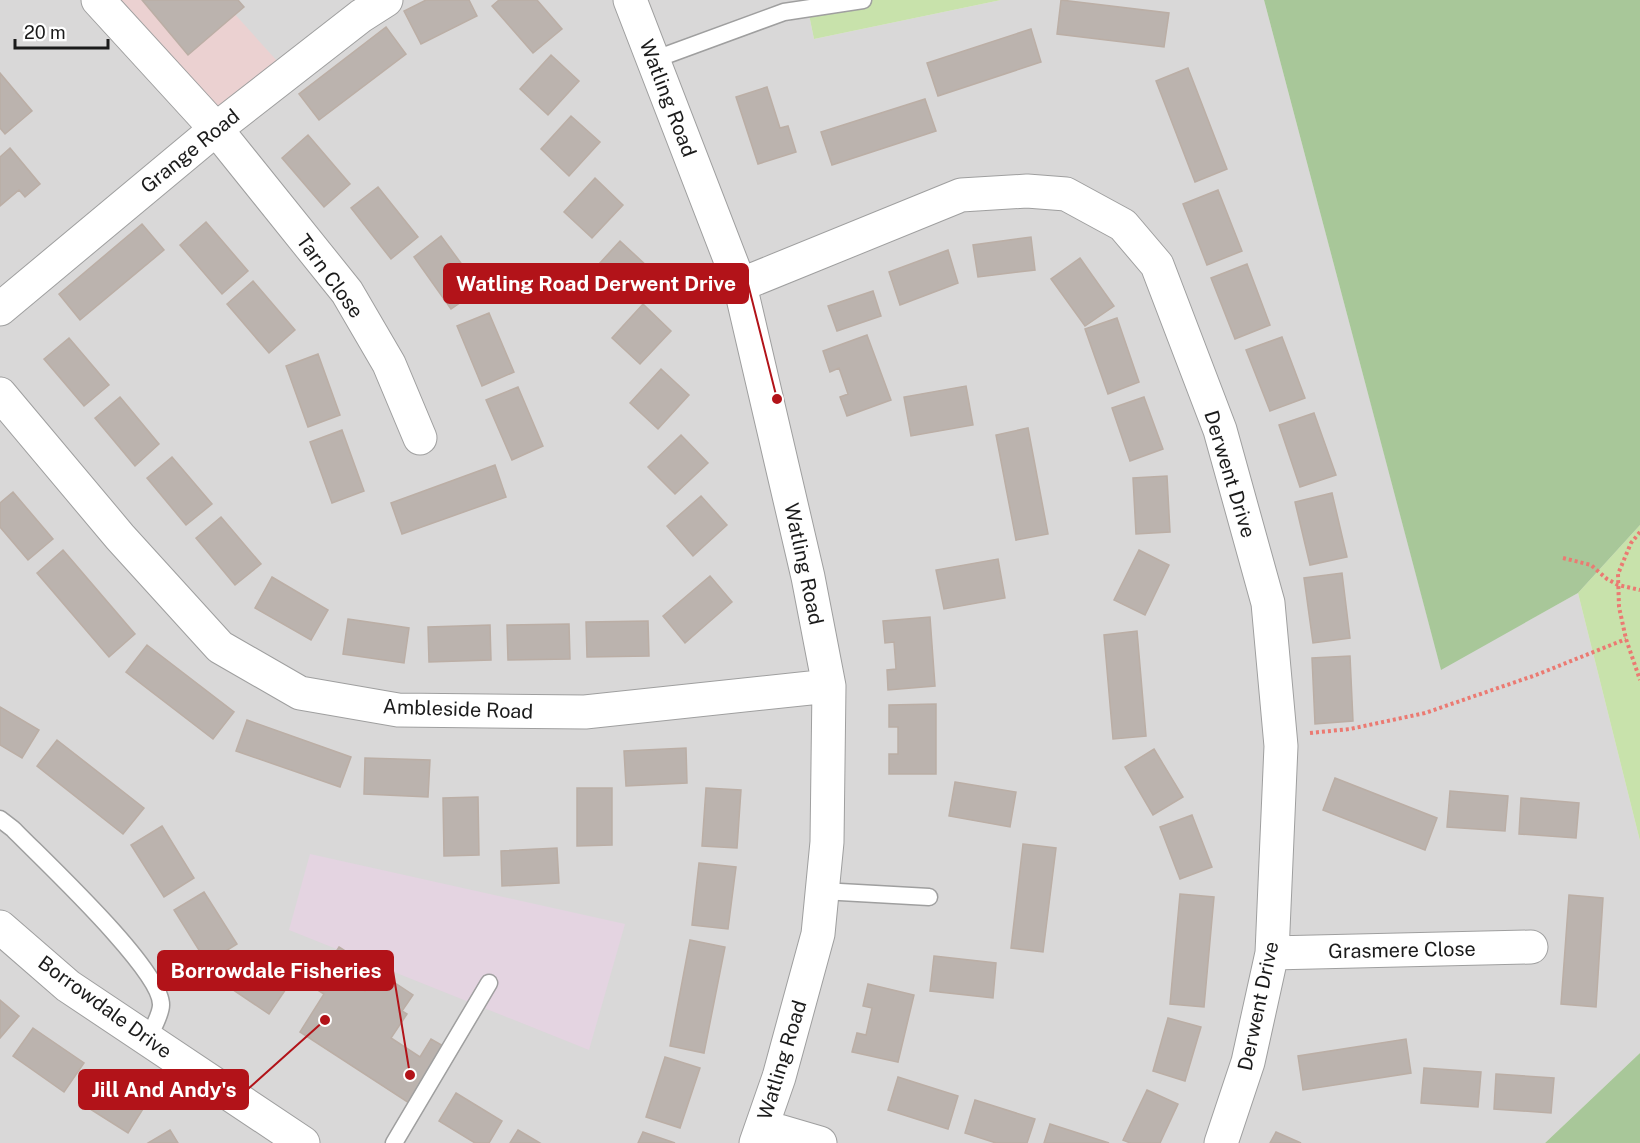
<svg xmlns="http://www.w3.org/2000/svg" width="1640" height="1143" font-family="'Public Sans',sans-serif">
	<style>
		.residential { fill: #d9d8d8 }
		.commercial { fill: #ebd1d1 }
		.industrial { fill: #e4d4e1 }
		.grass { fill: #c8e2ab }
		.forest { fill: #a8c799 }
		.building { fill: #bbb3ae; stroke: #bbaea5; stroke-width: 1.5 }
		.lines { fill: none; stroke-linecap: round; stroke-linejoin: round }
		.service-casing { stroke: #9f9f9f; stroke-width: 19 }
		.minor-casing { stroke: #9f9f9f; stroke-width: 35 }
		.path { stroke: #eb7a72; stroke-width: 4; stroke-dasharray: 3 3; stroke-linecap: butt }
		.service { stroke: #fff; stroke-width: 16 }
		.minor { stroke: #fff; stroke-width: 33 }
		.labels { text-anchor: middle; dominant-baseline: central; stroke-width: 4.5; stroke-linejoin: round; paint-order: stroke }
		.street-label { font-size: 20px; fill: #1b1b1b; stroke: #fff }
		.leader { fill: none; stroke: #b21319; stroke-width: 2 }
		.callout-dot { fill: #b21319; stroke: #fff; stroke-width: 2 }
		.callout { fill: #b21319; stroke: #b21319; stroke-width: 2 }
		.callout-label { font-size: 21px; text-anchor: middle; font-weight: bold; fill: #fff }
	</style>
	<rect width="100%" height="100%" fill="#ebe8e1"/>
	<!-- residential -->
	<path class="residential" d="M0,0H806L814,39L1001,0H1264L1441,669L1578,593L1640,841V1053L1545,1143H0Z"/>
	<!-- commercial -->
	<path class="commercial" d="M98,0H222L288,73L216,129Z"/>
	<!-- industrial -->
	<path class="industrial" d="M310,854L625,924L589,1050L289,930Z"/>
	<!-- grass -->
	<path class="grass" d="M806,0H1001L814,39Z
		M1640,525V841L1578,593Z"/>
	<!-- forest -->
	<path class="forest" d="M1264,0H1640V525L1578,593L1441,670Z
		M1640,1053V1143H1545Z"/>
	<!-- building -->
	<path class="building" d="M142,0H238L244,7L188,55Z
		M426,0H469L477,16L421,44L404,11Z
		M499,0H537L562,29L533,53L492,6Z
		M1061,0L1169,13L1164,47L1057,34Z
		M386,27L406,54L319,120L299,94Z
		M1031,29L1041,62L938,96L927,63Z
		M551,55L579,81L548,115L520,89Z
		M1188,68L1227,169L1195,182L1156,81Z
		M0,73L32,111L5,134L0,128Z
		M767,87L780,128L788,126L796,152L758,164L736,97Z
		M925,99L936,131L832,165L821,132Z
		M571,116L600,142L569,176L541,149Z
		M308,135L350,184L324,207L282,158Z
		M10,148L40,184L25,197L19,190L0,206V157Z
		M595,178L623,205L592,238L564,212Z
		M378,187L418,237L391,259L351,208Z
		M1218,190L1242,251L1207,265L1183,204Z
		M206,222L248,271L222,294L180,245Z
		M142,224L164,250L80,320L59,294Z
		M441,236L480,289L451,309L414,257Z
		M1031,237L1035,270L978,277L973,245Z
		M620,241L648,267L617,301L589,275Z
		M948,250L958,283L900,305L889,272Z
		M1080,258L1114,306L1085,326L1051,279Z
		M1247,264L1270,325L1235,339L1211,278Z
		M253,281L295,330L269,353L227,304Z
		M873,291L881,316L837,331L828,306Z
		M643,304L671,331L640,364L612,338Z
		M489,313L514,372L482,386L457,326Z
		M1117,318L1139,382L1108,394L1085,329Z
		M867,335L891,400L847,416L840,397L848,394L839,368L830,372L823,351Z
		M1282,337L1305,398L1270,411L1246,350Z
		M69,338L109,385L84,406L44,359Z
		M318,354L340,415L308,427L286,366Z
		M661,369L689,395L658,429L630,403Z
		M966,386L973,425L911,436L904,397Z
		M518,387L543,446L512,460L486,400Z
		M120,397L159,444L135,466L95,418Z
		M1144,397L1163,449L1130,461L1112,408Z
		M1314,413L1336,475L1300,487L1279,425Z
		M1028,428L1048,534L1016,540L996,435Z
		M342,430L364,491L332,503L310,442Z
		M681,435L708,463L675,494L648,467Z
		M172,457L212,504L186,525L147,478Z
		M495,465L506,497L402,534L391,503Z
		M1167,476L1170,532L1136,534L1133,478Z
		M13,492L53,539L28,560L0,527V503Z
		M1332,493L1347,557L1310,565L1295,502Z
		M701,496L727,525L693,556L667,526Z
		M221,517L261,564L235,585L196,538Z
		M63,550L135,634L109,657L37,573Z
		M1139,550L1169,565L1145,615L1114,600Z
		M998,559L1005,598L944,609L936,570Z
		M1342,573L1350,638L1313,643L1304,578Z
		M710,576L732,602L685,643L663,616Z
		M272,577L328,610L311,640L255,608Z
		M930,617L935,686L888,690L887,670L896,669L894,642L885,643L883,621Z
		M348,619L409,628L404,663L343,654Z
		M648,621L649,656L587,657L586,622Z
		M569,624L570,659L508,660L507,625Z
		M490,625L491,660L429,662L428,627Z
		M1137,631L1146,736L1113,739L1104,635Z
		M147,645L234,712L213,739L126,672Z
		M1350,656L1353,721L1315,724L1312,658Z
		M936,704V774H889V754H898V727H889V705Z
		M0,707L39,730L22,758L0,745Z
		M247,720L351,757L340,787L236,751Z
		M57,740L144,808L123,834L37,766Z
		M686,748L687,783L626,786L624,751Z
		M1154,749L1183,797L1153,815L1125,767Z
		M365,758L430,760L428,797L364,794Z
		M1335,778L1437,818L1425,850L1323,810Z
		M955,782L1016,792L1010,827L949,816Z
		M577,788H612V845L577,846Z
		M706,788L741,790L737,848L702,846Z
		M1450,791L1508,796L1505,831L1447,827Z
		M478,797L479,855L444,856L443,798Z
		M1521,798L1579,803L1576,838L1519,834Z
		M1192,815L1212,867L1180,879L1160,827Z
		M162,826L194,878L164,897L131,845Z
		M1023,844L1056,848L1043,952L1011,948Z
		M557,848L559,883L502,886L501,851Z
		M699,863L736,867L728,929L692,925Z
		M204,892L237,944L207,963L174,910Z
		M1180,894L1214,897L1204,1007L1170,1004Z
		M1569,895L1603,898L1596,1007L1561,1004Z
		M690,940L725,947L704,1053L670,1046Z
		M339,947L373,969L360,988L365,991L377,971L413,995L402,1011L407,1014L391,1038L420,1057L431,1039L445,1047L409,1103L300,1032L324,994L313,987Z
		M242,955L288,986L269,1014L223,983Z
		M934,956L996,963L993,998L930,991Z
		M868,984L914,995L898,1062L852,1052L857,1033L866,1035L872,1008L863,1006Z
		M0,1000L19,1016L0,1038Z
		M1168,1018L1201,1027L1185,1081L1153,1071Z
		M33,1028L84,1063L64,1092L13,1056Z
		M1406,1039L1411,1073L1303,1090L1298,1056Z
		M665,1057L700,1068L680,1128L646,1117Z
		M1424,1068L1481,1072L1478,1107L1421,1103Z
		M97,1074L146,1104L128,1133L79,1102Z
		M1496,1074L1554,1078L1551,1113L1494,1109Z
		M898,1077L958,1096L948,1129L888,1110Z
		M1147,1090L1178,1104L1160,1143H1130L1123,1140Z
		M456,1093L502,1121L489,1143H475L439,1121Z
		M975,1100L1035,1119L1027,1143H996L965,1133Z
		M1050,1124L1109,1143H1044Z
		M170,1130L178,1143H148Z
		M518,1130L540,1143H510Z
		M643,1132L675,1143H638Z
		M1276,1132L1301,1143H1270Z"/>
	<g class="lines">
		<defs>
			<path id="service" d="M653,60L784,12L863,0
				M0,819L13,829C41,858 162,970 161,1005C161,1015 152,1029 148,1039
				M822,891L929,897
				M394,1143L489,983"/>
			<path id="minor" d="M98,0L216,129L347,292L389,364L420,438
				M630,0L740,285L808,577L829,686L827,842L818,934L779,1077L756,1143
				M740,285L961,195L1027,191L1066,194L1123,225L1157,265L1220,430L1268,603L1281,746L1272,953L1248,1062L1221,1143
				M0,309L216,129L361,16L386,0
				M0,394L120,537L220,647L300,693L398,710L585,712L829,686
				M0,927L68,986L303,1143
				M1272,953L1531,947
				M762,1126L820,1143"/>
		</defs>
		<!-- service casing -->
		<use href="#service" class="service-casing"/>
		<!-- minor casing -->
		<use href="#minor" class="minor-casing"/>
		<!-- path -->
		<path class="path" d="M1640,532L1631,543L1618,574L1619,607L1626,639L1640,680
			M1563,558L1591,565L1607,579L1618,585L1640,590
			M1310,733L1350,729L1425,713L1536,675L1626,639"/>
		<!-- service -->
		<use href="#service" class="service"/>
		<!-- minor -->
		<use href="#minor" class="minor"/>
	</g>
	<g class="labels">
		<!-- street labels -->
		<g class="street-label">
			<text transform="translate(668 98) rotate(69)">Watling Road</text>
			<text transform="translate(190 151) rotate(-39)">Grange Road</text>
			<text transform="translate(330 276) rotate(54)">Tarn Close</text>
			<text transform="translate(1230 474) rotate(73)">Derwent Drive</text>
			<text transform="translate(804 564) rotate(78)">Watling Road</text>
			<text transform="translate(458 709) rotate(2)">Ambleside Road</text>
			<text transform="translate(1402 950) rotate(-1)">Grasmere Close</text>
			<text transform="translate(1258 1006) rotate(-78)">Derwent Drive</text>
			<text transform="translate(105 1007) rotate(36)">Borrowdale Drive</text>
			<text transform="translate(782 1060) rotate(-73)">Watling Road</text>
		</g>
	</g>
	<!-- callouts -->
	<path class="leader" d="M777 399L748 284M410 1075L393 971M325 1020L248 1089"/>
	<g class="callout-dot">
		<circle cx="777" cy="399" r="6"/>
		<circle cx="410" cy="1075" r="6"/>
		<circle cx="325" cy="1020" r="6"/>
	</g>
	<g class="callout">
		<rect x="444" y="264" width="304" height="39" rx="6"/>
		<rect x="158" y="951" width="235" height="39" rx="6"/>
		<rect x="79" y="1070" width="169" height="39" rx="6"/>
	</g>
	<g class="callout-label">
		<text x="596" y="291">Watling Road Derwent Drive</text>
		<text x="276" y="978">Borrowdale Fisheries</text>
		<text x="164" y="1097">Jill And Andy's</text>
	</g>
	<!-- scale -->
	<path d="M15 39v9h93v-9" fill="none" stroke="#1b1b1b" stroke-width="3"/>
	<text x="24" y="39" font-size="18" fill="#1b1b1b" stroke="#ffffff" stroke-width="4.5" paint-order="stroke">20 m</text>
</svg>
